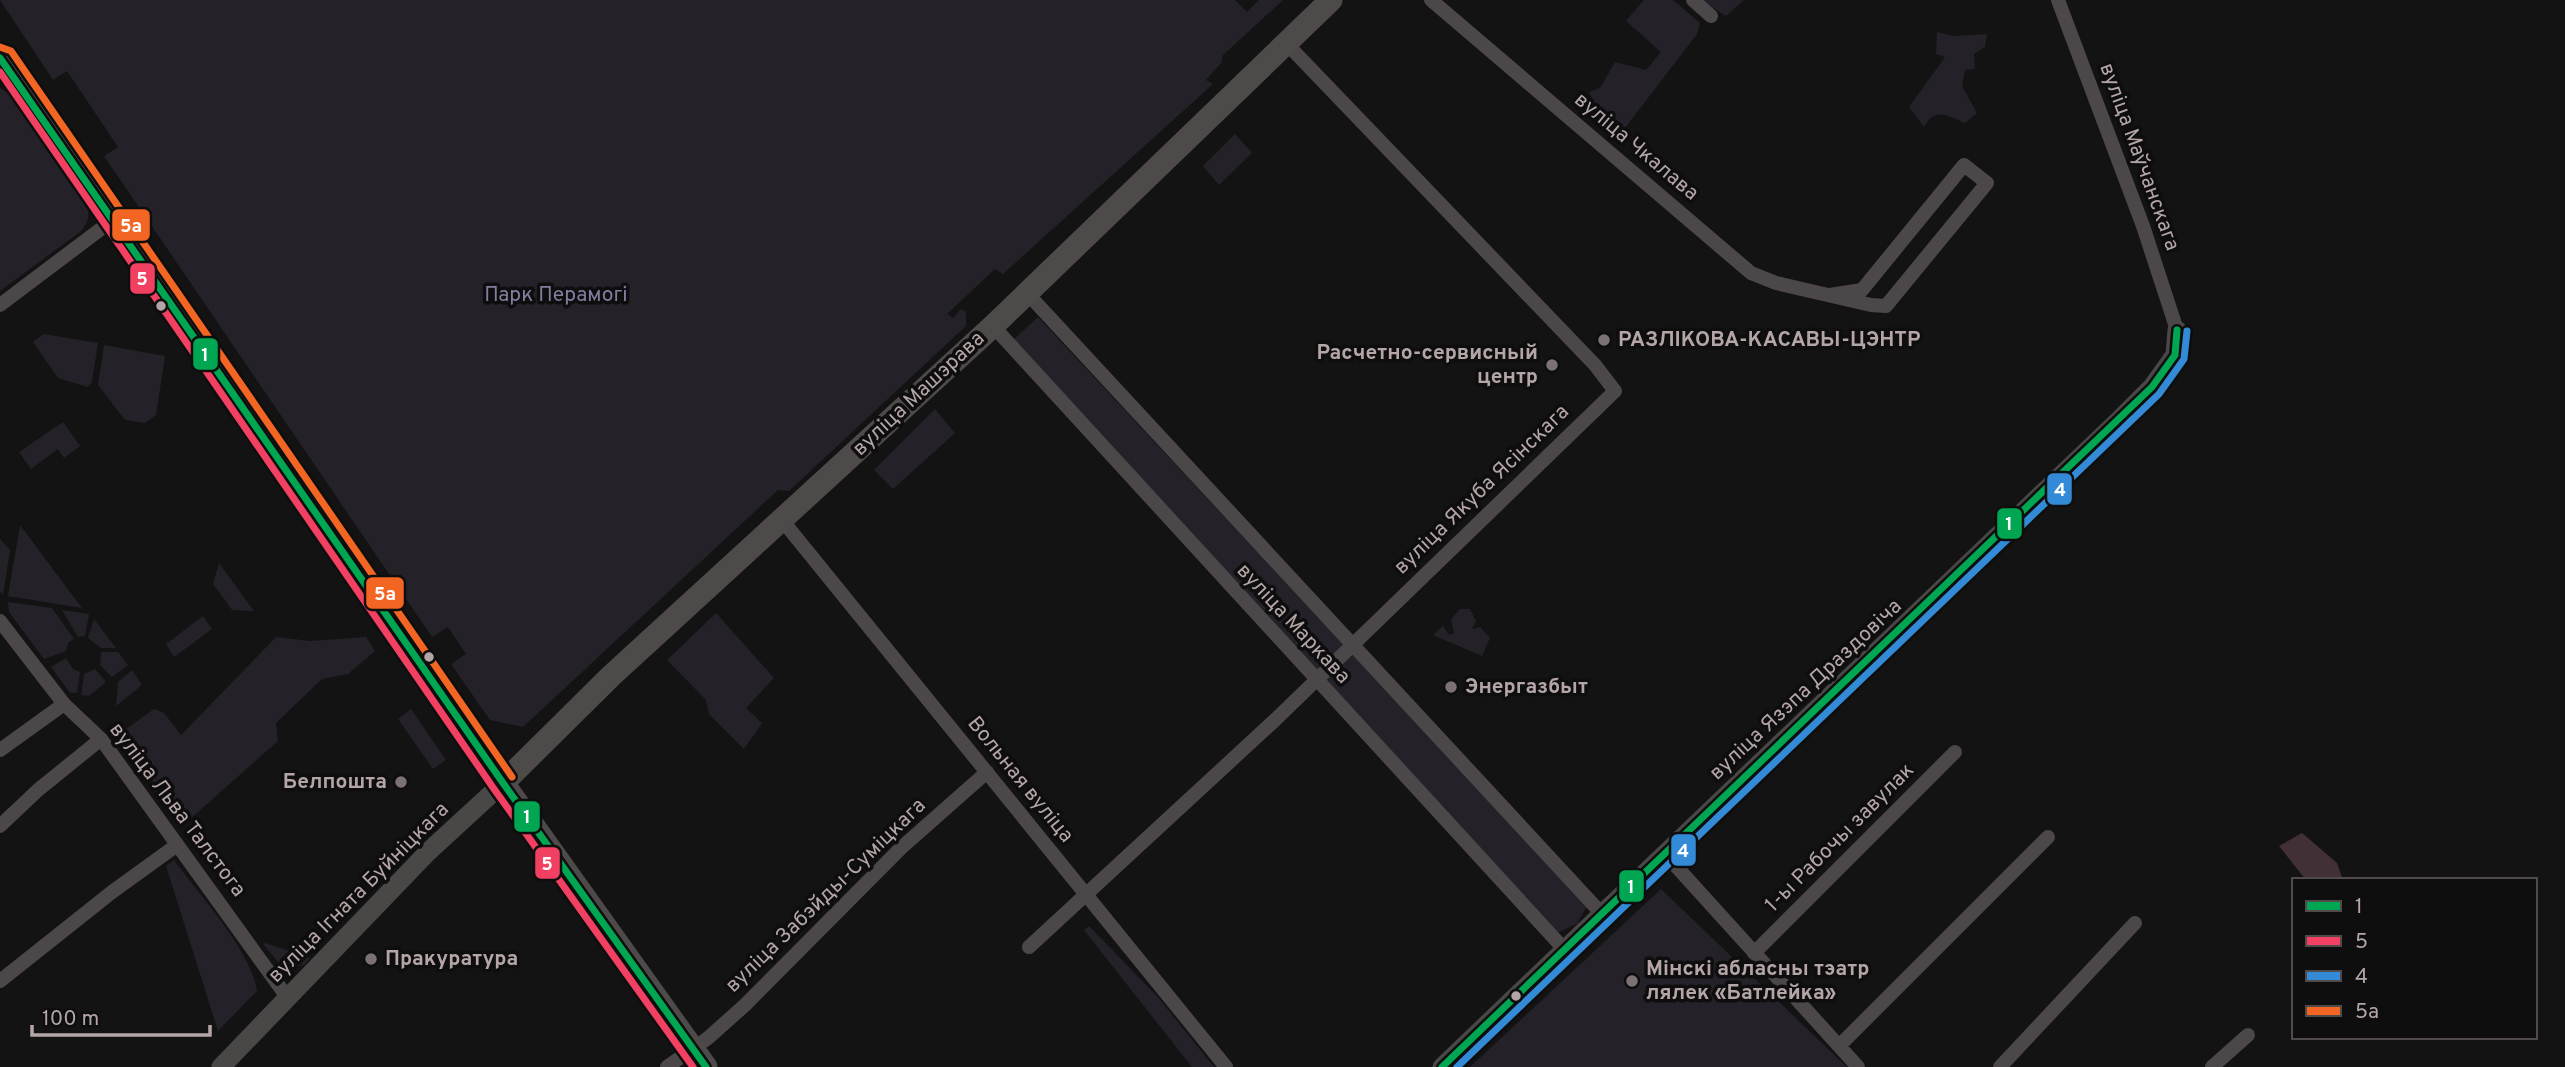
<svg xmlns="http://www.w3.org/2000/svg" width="2565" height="1067" font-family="Overpass,sans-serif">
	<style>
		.green { fill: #242129 }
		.water { fill: #413136 }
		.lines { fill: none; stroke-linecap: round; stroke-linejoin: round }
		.street { stroke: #4c4849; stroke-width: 14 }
		.secondary { stroke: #4a4747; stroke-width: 19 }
		.primary { stroke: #4e4a4a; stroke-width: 23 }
		.bus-1-casing { stroke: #0f0e0e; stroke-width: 12 }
		.bus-2-casing { stroke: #0f0e0e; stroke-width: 12 }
		.bus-3-casing { stroke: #0f0e0e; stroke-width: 12 }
		.bus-4-casing { stroke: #0f0e0e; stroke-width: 12 }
		.bus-1 { stroke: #00a651; stroke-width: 7 }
		.bus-2 { stroke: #f24062; stroke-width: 7 }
		.bus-3 { stroke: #338bd7; stroke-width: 7 }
		.bus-4 { stroke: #f26522; stroke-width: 7 }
		.bus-dot { fill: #b4a5a7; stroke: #0f0e0e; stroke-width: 2.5 }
		.poi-dot { fill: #7c7273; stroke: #0f0e0e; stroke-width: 2.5 }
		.labels { text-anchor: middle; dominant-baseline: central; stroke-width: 7; stroke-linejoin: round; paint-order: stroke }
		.street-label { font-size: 21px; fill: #b4a5a7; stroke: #0f0e0e }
		.park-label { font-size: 21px; fill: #857c9f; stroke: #0f0e0e }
		.poi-label { font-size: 21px; font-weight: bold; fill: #b4a5a7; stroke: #0f0e0e; text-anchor: start }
		.line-badge { stroke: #0f0e0e; stroke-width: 2.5 }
		.badge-label { font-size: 19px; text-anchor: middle; font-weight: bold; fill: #fff }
	</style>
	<rect width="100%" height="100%" fill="#141313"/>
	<!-- green -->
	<path class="green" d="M0,0H1235L1247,12L1259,0H1283L1222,56V62L1206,80L1213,84L1003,274L995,269L947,314L953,318L961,309L966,312V326L789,491L778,490L523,727L490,720L451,664L466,654L448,627L432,637L104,156L118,147L67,71L53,80Z
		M1644,0H1673L1700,23L1697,34L1625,128L1620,142L1586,114L1595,103L1589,92L1600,88L1615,62L1646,70L1661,52L1626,21Z
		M1702,0H1744L1726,16Z
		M1937,32L1953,36L1987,34L1985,47L1974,54L1975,69L1965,70L1962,86L1977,113L1965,123C1949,116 1934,106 1924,127L1909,107L1945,57L1936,54Z
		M0,88L12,96L87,205C90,217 88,223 80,232L0,291Z
		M1235,134L1252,153L1219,185L1203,166Z
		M1038,317L1587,906L1577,924L1557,933L1014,339Z
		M44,334L98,343L92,382L88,387L58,378L33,342Z
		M104,345L165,356L156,415L145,423L125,420L98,385Z
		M935,409L955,433L893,489L874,470Z
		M63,422L80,446L64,458L58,449L31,469L19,452Z
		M20,525L82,608L8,596Z
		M0,539L10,550L3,595L0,591Z
		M219,563L254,611L232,610L213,584Z
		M8,602L52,608L74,639L68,643L66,651L44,659L9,612Z
		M1460,609H1470L1476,621L1472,629L1480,627L1490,638L1482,656L1433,635L1443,626L1449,635L1454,633L1451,619Z
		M62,610L89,614L85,636L78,637Z
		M716,613L774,678L746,708L762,723L744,749L709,714L706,700L667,660Z
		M203,616L212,629L174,657L166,644Z
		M94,619L116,648H101L88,638Z
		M276,637L310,641L366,637L375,651L348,674L322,679L276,723L278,741L181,827L115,737L154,709L164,713L181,735Z
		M101,652H118L128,665L112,677L100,665Z
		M66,658L73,669L80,672L77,693H70L51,667Z
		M95,669L106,682L89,696L81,695L84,674Z
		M132,670L142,685L116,706L118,682Z
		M411,709L446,760L433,769L398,719Z
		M174,860C198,893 252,952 257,991L218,1031L166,866Z
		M1661,889L1847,1067H1470Z
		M1089,926L1157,996L1214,1067H1192L1084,930Z
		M265,943L310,958L304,965L283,968L263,944Z"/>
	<!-- water -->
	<path class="water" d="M2302,833L2337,863L2343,880H2306L2279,846Z"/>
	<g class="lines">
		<!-- street -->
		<path class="street" d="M1431,0L1751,273L1776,283L1871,305L1886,306L1987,183L1964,165L1862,290L1830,295
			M1693,0L1711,16
			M2058,0L2143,226L2177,330
			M1027,293L1602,914
			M0,305L114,219
			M993,326L1565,950
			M782,520L1226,1067
			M0,621L64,704L101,739L287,997
			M0,750L64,704
			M0,826L38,790L101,739
			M1665,854L1858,1067
			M1029,947L1275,720L1615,391L1595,365L1286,43
			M1754,953L1955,752
			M0,981L112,892L177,845
			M1839,1046L2048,837
			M667,1067L708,1038L745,1005L901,848L987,772
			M2000,1067L2135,923
			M2212,1067L2248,1035"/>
		<!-- secondary -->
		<path class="secondary" d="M221,1067L428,852L503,783
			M1442,1067L2121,418L2152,387L2175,355L2177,330"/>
		<!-- primary -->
		<path class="primary" d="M0,58L2,57L503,783L706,1067
			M503,783L611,676L993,326L1331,0"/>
		<defs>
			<path id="bus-1" d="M0,58L503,783L706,1067
				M1442,1067L2152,387L2175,355L2177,330"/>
			<path id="bus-2" d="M0,72L494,789L693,1067"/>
			<path id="bus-3" d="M1457,1067L2159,394L2184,359L2187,331"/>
			<path id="bus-4" d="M0,47L11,51L512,777"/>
		</defs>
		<!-- bus-1 casing -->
		<use href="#bus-1" class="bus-1-casing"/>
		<!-- bus-2 casing -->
		<use href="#bus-2" class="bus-2-casing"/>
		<!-- bus-3 casing -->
		<use href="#bus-3" class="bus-3-casing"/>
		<!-- bus-4 casing -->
		<use href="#bus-4" class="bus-4-casing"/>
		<!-- bus-1 -->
		<use href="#bus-1" class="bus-1"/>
		<!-- bus-2 -->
		<use href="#bus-2" class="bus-2"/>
		<!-- bus-3 -->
		<use href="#bus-3" class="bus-3"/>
		<!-- bus-4 -->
		<use href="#bus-4" class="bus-4"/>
	</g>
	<!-- markers -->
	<g class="bus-dot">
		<circle cx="161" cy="306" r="6"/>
		<circle cx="429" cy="657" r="6"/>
		<circle cx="1516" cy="996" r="6"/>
	</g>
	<g class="poi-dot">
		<circle cx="1604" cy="340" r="7"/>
		<circle cx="1552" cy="365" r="7"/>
		<circle cx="1451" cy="687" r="7"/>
		<circle cx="401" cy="782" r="7"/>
		<circle cx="371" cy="959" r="7"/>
		<circle cx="1632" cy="981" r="7"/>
	</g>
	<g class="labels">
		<!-- street labels -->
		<g class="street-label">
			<text transform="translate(1636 147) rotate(40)">вуліца Чкалава</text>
			<text transform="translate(2139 157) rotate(70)">вуліца Маўчанскага</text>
			<text transform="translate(919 394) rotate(-43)">вуліца Машэрава</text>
			<text transform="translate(1482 490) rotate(-44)">вуліца Якуба Ясінскага</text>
			<text transform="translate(1293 624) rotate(47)">вуліца Маркава</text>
			<text transform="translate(1806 690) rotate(-43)">вуліца Язэпа Драздовіча</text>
			<text transform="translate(1020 780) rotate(51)">Вольная вуліца</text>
			<text transform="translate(177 810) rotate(53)">вуліца Льва Талстога</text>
			<text transform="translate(1840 838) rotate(-45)">1-ы Рабочы завулак</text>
			<text transform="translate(359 893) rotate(-45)">вуліца Ігната Буйніцкага</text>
			<text transform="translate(826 896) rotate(-44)">вуліца Забэйды-Суміцкага</text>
		</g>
		<!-- park labels -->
		<g class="park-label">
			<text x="556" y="295">Парк Перамогі</text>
		</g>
		<!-- poi labels -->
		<g class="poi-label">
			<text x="1618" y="340">РАЗЛІКОВА-КАСАВЫ-ЦЭНТР</text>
			<text x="1538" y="353" text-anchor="end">Расчетно-сервисный<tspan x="1538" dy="24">центр</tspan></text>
			<text x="1465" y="687">Энергазбыт</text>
			<text x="387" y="782" text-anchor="end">Белпошта</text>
			<text x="385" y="959">Пракуратура</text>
			<text x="1646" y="969">Мінскі абласны тэатр<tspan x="1646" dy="24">лялек «Батлейка»</tspan></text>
		</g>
	</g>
	<g class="line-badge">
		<rect x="111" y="208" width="40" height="34" rx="7" fill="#f26522"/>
		<rect x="129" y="262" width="27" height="33" rx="7" fill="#f24062"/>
		<rect x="192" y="337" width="27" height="34" rx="7" fill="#00a651"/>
		<rect x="2046" y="472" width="27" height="34" rx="7" fill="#338bd7"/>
		<rect x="1996" y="507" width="27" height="33" rx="7" fill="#00a651"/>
		<rect x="365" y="576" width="40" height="34" rx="7" fill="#f26522"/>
		<rect x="513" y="800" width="28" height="33" rx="7" fill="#00a651"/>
		<rect x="1670" y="833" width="27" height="34" rx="7" fill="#338bd7"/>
		<rect x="534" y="846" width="27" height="34" rx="7" fill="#f24062"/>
		<rect x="1618" y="869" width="27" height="34" rx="7" fill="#00a651"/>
	</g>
	<g class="badge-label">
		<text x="131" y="232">5а</text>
		<text x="142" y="285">5</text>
		<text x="205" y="361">1</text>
		<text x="2060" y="496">4</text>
		<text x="2009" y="530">1</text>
		<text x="385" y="600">5а</text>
		<text x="527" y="823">1</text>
		<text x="1683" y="857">4</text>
		<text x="547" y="870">5</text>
		<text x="1631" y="893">1</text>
	</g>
	<!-- legend -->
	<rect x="2292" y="878" width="245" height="161" fill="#0f0e0e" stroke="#514a4b" stroke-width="2"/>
	<rect x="2306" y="901" width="35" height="10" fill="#00a651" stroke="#514a4b" stroke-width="2"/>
	<text x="2355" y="913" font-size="21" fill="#b4a5a7">1</text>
	<rect x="2306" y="936" width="35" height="10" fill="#f24062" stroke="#514a4b" stroke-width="2"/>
	<text x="2355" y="948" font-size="21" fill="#b4a5a7">5</text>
	<rect x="2306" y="971" width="35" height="10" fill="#338bd7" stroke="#514a4b" stroke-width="2"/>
	<text x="2355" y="983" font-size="21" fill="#b4a5a7">4</text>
	<rect x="2306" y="1006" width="35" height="10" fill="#f26522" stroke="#514a4b" stroke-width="2"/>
	<text x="2355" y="1018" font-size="21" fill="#b4a5a7">5а</text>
	<!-- scale -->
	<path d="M32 1025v10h178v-10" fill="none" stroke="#b4a5a7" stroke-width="3.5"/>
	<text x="42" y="1025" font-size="21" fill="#b4a5a7" stroke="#0f0e0e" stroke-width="5" paint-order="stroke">100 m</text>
</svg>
